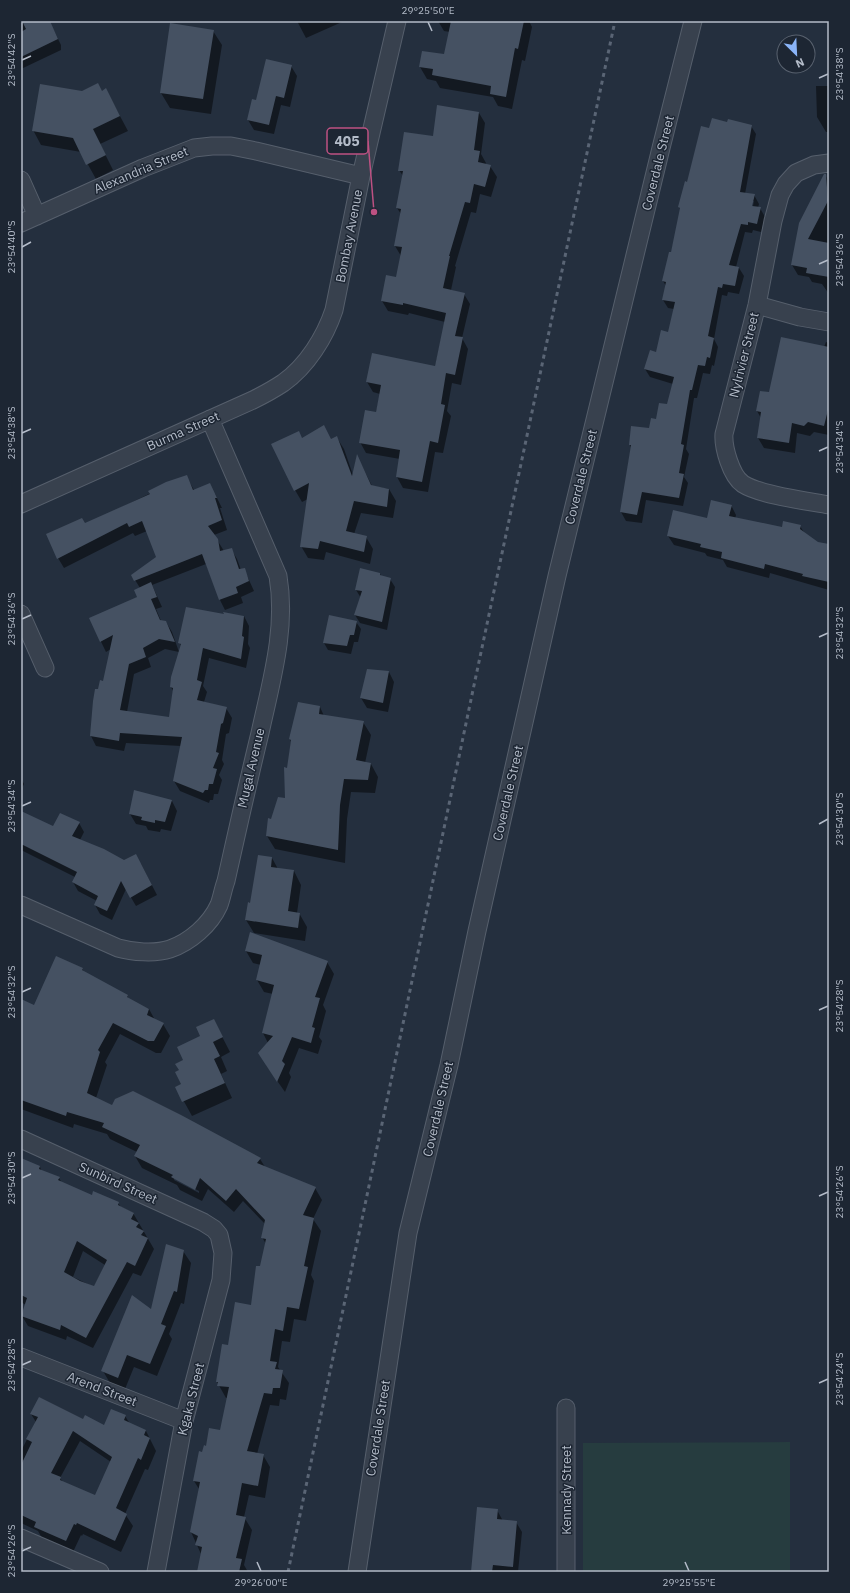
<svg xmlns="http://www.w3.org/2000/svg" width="850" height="1593" font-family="'IBM Plex Sans',sans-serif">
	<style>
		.green { fill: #263c3f }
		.shadow { fill: #0007; fill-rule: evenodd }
		.building { fill: #455162; fill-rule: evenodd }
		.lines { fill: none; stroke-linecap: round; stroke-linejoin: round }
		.minor-casing { stroke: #565f6c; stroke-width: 19 }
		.minor { stroke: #38414e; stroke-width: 17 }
		.rail { stroke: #5a6575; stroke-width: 3; stroke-dasharray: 4 4; stroke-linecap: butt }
		.ticks { fill: none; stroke: #b4bcc9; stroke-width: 1.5 }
		.labels { text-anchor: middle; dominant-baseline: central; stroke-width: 3; stroke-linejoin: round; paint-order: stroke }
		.street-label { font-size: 13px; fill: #b4bcc9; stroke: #1d2633 }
		.leader { fill: none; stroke: #bd5182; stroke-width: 1.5 }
		.callout-dot { fill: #bd5182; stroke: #1d2633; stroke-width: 1.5 }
		.callout { fill: #1d2633; stroke: #bd5182; stroke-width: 1.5 }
		.callout-label { font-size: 14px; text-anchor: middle; font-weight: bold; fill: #b4bcc9 }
		.neatline { fill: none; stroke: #b4bcc9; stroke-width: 1.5 }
		.ticks-label { font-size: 10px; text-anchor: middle; fill: #b4bcc9 }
	</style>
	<rect width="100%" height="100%" fill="#242f3e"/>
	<!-- green -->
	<path class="green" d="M790,1442V1572H583V1443Z"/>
	<!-- shadow -->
	<path class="shadow" d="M21,21H49L61,45V50L21,69Z
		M297,21H342V22L306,38Z
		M438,21H529L532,27L525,61L522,60L512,109L498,106L493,97L440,88L436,81L427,79L420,67L445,55L450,32L444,31Z
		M213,31L222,45L211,114L170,108L161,93Z
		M291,66L297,76L290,107L281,105L274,134L254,130L248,120L257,101Z
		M816,86H829V132H826L817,117Z
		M106,90L128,131L100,144L113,170L96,179L81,152L41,145L33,130L82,92H102Z
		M479,113L485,123L481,154L486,163L485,165L490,166L497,177L491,197L480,194L476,213L471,212L455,266L456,267L451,290L464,294L470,304L462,338L468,349L461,385L452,383L447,411L451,416L443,453L435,452L428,492L403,488L397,477L400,459L366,453L360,442L376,413L380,394L373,392L367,382L435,367L445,322L409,313L408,315L388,311L382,301L397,278L401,256L395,246L401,214L397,208L403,176L399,170L434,137Z
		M728,123L751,126L756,134L745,194L754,195L759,204L758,208H760L765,217L761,232L753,230L752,233L745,232L736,267L739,268L744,276L739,294L728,292L727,296L722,295L714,339L718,347L714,366L712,365L710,374L703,373L697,398H694L686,449L689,454L684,477L688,483L683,506L646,500L642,523L626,521L621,512L631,448L630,445L650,429L668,406L673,384L650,377L645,369L669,333L674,309L668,308L663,300L666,286L663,281L671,254L681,210L679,207L710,129ZM752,201H754L752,211L750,210Z
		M825,175L829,181V294L822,284L812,282L809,277L798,275L792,265Z
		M826,342L829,343V435L814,432L810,436L797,433L795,453L764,448L758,438L761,418L757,411L770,393L824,347Z
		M337,438L344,449L353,475L357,456L372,486L389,489L396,501L393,518L361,513L354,534L366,537L373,549L370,564L326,552L324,560L308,558L301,546L308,499L302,502L295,490L302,439L332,440Z
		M186,476L194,490L215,494L222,508H220L227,530L214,535L224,551L231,549L237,559L241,570L244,569L254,591L241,597L243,603L225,610L220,600L206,564L152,585L162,607L156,609L161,621L166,622L172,632L179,652L165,649L148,658L151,667L134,674L127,712L170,718L173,691L171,687L181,646L180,643L225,615L244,616L249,626L248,644L250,648L246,668L209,658L203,686L207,692L204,702L226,708L232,718L229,733L226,734L222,760L224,764L219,775L222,780L218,794H214L213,800H210L209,803L180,791L174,781L181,746L126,743L124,751L96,746L91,736L94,701L98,690L104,682L111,649L106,652L90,619L138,597L140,588L132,575L158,557L147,531L135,536L133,533L64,568L58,558L85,525Z
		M731,505L736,515L735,519L783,528L800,526L805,534L818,543L829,545V590L770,573L769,578L727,567L723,560L707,556L705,553L674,545L668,536L708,520Z
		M380,574L382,577L390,579L395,587L387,630L360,623L355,615L361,598L356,590Z
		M356,622L361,629L358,642H354L351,654L328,650L324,643Z
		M389,672L394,682L388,712L367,708L361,698Z
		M320,707L324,716L363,722L371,735L365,763L371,764L378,777L375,793L351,792L347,819L345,863L275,849L267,836L272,820L286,799L288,769L291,742L290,739Z
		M21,778L24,784L21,790Z
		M172,801L177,811L171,831L161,829L160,832L148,830L146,826L136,824L130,814Z
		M21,812L53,828L79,823L84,832L80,840L124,861L141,864L157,895L136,906L126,889L112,920L100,914L95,905L97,901L78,891L73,882L75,877L21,850Z
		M272,858L278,869L294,871L301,885L297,913H299L307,927L305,941L254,933L246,920L251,904Z
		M246,951L327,962L334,974L323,1005L326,1011L319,1037L322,1041L318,1054L299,1048L289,1073L291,1077L285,1092L266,1065L268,1043L263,1033L273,994L264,992L257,980L261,965L253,963Z
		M82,969L85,973L127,996L129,1000L149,1009L155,1020L163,1024L170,1036L161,1053H156L120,1034L105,1062L107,1065L96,1098L113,1106L260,1159L265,1167L315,1188L322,1200L313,1219L321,1231L311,1275L314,1281L306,1321L294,1319L290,1342L282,1341L278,1367L289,1383L286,1400L280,1399L279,1406L270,1405L257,1454L263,1455L270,1467L265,1498L249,1495L244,1517L252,1530L244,1565L248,1572H199L201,1554L191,1532L199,1489L194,1481L203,1453L207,1447L221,1431L228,1398H226L217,1382L228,1346L252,1306L266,1244L262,1237L265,1224L243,1201L234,1212L208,1189L202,1201L180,1190L177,1185L142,1168L135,1156L137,1152L110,1139L107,1134L74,1124L73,1128L21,1109V1006H34ZM174,1178L199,1191V1193L174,1180Z
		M214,1021L230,1052L221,1057L227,1071L221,1074L232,1098L192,1116L176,1087L182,1084L180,1071L184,1061Z
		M21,1159L40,1167L42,1172L59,1178L62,1183L92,1196L118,1203L121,1207L133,1213L154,1249L141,1276L133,1273L93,1348L67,1336L66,1340L28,1326L22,1316L26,1305L21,1302ZM83,1251L105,1265L94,1287L73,1277Z
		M183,1251L191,1263L184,1304L181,1303L169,1334L172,1339L157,1376L134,1367L125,1389L110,1383L103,1371L151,1311Z
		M31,1414L83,1420L105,1426L125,1416L130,1424L146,1431L156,1451L148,1470L145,1469L125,1514L133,1526L121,1552L83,1534L82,1536L81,1535L73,1552L42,1538L38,1531L21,1523V1451L36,1422ZM80,1441L111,1462L96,1496L63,1482L60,1478Z
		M497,1510L503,1521L516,1522L522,1532L518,1572H472Z"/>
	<!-- building -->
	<path class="building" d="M22,21H50L58,39L21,57V32L26,29Z
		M451,21H524L518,49L515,48L506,97L490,94L491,86L432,75L433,69L419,67L422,51L444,54Z
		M170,23L214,30L203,99L160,93Z
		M266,59L292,65L284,98L276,96L269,125L247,120L252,99L256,100Z
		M98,83L102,91L106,88L120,116L93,129L106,155L86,165L73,138L32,131L40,84L82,91Z
		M437,105L479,112L474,150L480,151L478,162L491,165L485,187L474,184L470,203L465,202L449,256H450L443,288L465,293L455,336L463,337L455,375L446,373L441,404L445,405L438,443L430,441L422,482L396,477L400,450L359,443L365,410L376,412L381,385L366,382L372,353L435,366L446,313L403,303V305L381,301L386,275L396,277L402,247L394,246L401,209L396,208L403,171H398L404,132L433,136Z
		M712,118L727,122L728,119L752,125L740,192L755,194L752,206L761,207L757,224L748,222V225L741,224L729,265L739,267L735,286L723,284L722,288L718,287L708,336L714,338L710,358L707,357L705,366L698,365L692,390H690L681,444L684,445L679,473L684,474L679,498L642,492L637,515L620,512L631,445H629L631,426L649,428L651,418L656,419L659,403L667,404L674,377L644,369L650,350L656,352L661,330L668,332L675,302L662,300L666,282L662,281L669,252H671L680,208L678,207L685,181L687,182L701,126L709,128Z
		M824,174H826L828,201L808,239L829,243V277L806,273L807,268L791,265L799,223Z
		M781,337L829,347V406L824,426L808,422L804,426L792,423L789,443L757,438L761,412L756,411L760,391L769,392Z
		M324,425L331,439L337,436L352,476L357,454L371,485L389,489L387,507L354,501L346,531L367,536L364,552L320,541L318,549L300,547L309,483L294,491L271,444L299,431L302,438Z
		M187,475L193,490L210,483L217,498H215L222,520L208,526L218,539L220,551L232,548L239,569L245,568L249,581L236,587L238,593L219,600L202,554L134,581L131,575L156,557L142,521L129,527L127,523L57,559L46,534L82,518L85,523L150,494L148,491L166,482Z
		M711,500L732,505L729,516L782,527L783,521L801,525L800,529L818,542L829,544V582L802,576L803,574L765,564L764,569L721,558L722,552L700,547L701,544L667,536L673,510L707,518Z
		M360,568L380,573V575L391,578L382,622L354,615L362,591L355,590Z
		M151,582L157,597L151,599L160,620L166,621L175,642L159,639L143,648L146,657L129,664L120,710L169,717L173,688L170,687L171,677L181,644L178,643L186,607L224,614L223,612L244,616L242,636L244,637L241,659L203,648L197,680L202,682L197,700L227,707L223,723L221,724L216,752L219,753L213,768L217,769L213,784H209L208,790H205L203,793L173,781L182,737L120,733L119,741L90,736L93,701L95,689H98L100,680L103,681L113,635L100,642L89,618L137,597L134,590Z
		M329,615L357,621L354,635H350L347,646L323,643Z
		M367,669L389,671L383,703L360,698Z
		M298,702L320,706L319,714L364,721L356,760L371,763L368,780L344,779L340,805L338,850L266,836L268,818L271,819L278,797L285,798L284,767L287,768L291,740L289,739Z
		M134,790L172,800L165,822L155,820V823L141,820L142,817L129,814Z
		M21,811L53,826L60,813L80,822L72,836L104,849L124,860L136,854L152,885L130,898L121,881L107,911L94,905L98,896L72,882L77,872L21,844Z
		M258,855L272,857L271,867L294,870L288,911L300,913L298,928L245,920L248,902L250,903Z
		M250,932L328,961L315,997L320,998L312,1027L315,1028L311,1043L292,1037L282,1061L285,1064L277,1082L258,1053L273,1036L262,1033L274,985L256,980L262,955L245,951Z
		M56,956L83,968L82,970L128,995L127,997L149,1009L147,1015L164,1023L154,1041H148L113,1023L98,1050L100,1052L87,1093L112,1105L115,1099L133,1091L181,1115L261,1158L257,1163L316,1187L303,1215L314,1218L304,1266L308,1267L299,1309L287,1307L283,1331L275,1329L270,1361L277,1362L275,1369L283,1370L280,1388H273L272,1394L264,1393L247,1451L264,1454L258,1486L242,1483L236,1515L246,1517L236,1558L242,1559L239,1572H197L202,1547L195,1545L198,1536L190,1532L200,1482L193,1481L199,1451L202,1452L204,1445L206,1446L209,1428L220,1430L229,1387L217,1386L218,1382H216L222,1344L228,1345L235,1302L251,1305L256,1266H260L266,1239L261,1238L265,1220L236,1189L226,1201L200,1178L195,1190L171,1177L173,1175L134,1156L140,1145L102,1127L104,1123L67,1112L66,1116L21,1100V999L34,1005Z
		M214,1019L223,1037L213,1042L220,1056L214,1059L225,1083L182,1102L175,1087L181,1084L175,1072L179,1070L175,1064L183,1060L177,1047L200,1036L196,1027Z
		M21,1158L40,1166L39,1169L60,1177L58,1180L92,1195L93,1191L119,1202L118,1205L134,1213L131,1219L139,1223L136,1227L144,1231L141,1235L148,1238L135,1266L127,1262L86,1338L61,1325L60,1330L21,1316L27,1298L21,1295ZM77,1241L107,1260L94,1286L80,1281L64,1272Z
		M166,1244L184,1250L177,1292L174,1291L161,1324L166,1326L150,1364L127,1355L118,1378L101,1371L132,1295L151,1309Z
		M39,1397L83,1419L85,1415L104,1425L111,1409L126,1415L124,1420L146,1430L144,1435L150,1438L141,1460L138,1458L116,1508L127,1514L115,1541L77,1523L76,1525L74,1524L66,1541L34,1527L36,1522L21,1515V1465L32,1442L26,1439L38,1417L30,1414ZM73,1431L112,1457L95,1495L60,1480L61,1477L51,1473Z
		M477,1507L498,1509L497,1519L517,1521L513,1567L493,1565L492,1572H471Z"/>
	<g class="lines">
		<defs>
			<path id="minor" d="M829,163L814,165L796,173L786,184L780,195L773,221L757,305L724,434C723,447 731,476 743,484C760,495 807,501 829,505
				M21,180L37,216
				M21,223L143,168L194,148L212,146H231L256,151L361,176
				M757,305L800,317L829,322
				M21,504L253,400C263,395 274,389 283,383C307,366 325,337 334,310L361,176L397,21
				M21,614L45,668
				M21,905L118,948C132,952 155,954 170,949C190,942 210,925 219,905C222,897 223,889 226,881C237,832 248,782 260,733C271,682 287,629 278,576L210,419
				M21,1139L203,1222L214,1229L219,1235L223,1253L221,1280L184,1421L156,1572
				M21,1357L184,1421
				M566,1408V1572
				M21,1538L100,1572
				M357,1572L408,1233L449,1065L477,931L557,576L661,148L693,21"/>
		</defs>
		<!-- minor casing -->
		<use href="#minor" class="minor-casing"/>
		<!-- minor -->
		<use href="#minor" class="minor"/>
		<!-- rail -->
		<path class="rail" d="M288,1572L473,690L615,21"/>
	</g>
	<!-- ticks -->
	<path class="ticks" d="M428,22L432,31M22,60L31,56M819,78L828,74M22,247L31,242M819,264L828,260M22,433L31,429M819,451L828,447M22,619L31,615M819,637L828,633M22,806L31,802M819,824L828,819M22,992L31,988M819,1010L828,1006M22,1178L31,1174M819,1196L828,1192M22,1365L31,1361M819,1383L828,1379M22,1551L31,1547M257,1562L261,1571M685,1562L689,1571"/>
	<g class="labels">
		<!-- street labels -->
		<g class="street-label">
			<text transform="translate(658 163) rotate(-76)">Coverdale Street</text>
			<text transform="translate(141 170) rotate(-23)">Alexandria Street</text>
			<text transform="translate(349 236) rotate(-79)">Bombay Avenue</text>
			<text transform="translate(744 355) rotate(-76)">Nylrivier Street</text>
			<text transform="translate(183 431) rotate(-24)">Burma Street</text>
			<text transform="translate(581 477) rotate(-76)">Coverdale Street</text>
			<text transform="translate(251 768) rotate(-77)">Mugal Avenue</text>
			<text transform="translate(508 793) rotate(-77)">Coverdale Street</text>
			<text transform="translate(438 1109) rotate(-77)">Coverdale Street</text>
			<text transform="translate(118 1183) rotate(24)">Sunbird Street</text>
			<text transform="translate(102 1389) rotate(21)">Arend Street</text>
			<text transform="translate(191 1399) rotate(-76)">Kgaka Street</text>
			<text transform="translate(378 1428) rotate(-81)">Coverdale Street</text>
			<text transform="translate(566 1490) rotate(-90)">Kennady Street</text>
		</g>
	</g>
	<!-- callouts -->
	<path class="leader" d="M374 212L368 141"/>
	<circle class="callout-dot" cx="374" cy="212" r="4"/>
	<rect class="callout" x="327" y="128" width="41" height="26" rx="4"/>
	<g class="callout-label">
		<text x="347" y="146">405</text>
	</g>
	<!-- border -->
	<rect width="850" height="1593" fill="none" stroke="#1d2633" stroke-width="44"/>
	<!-- north arrow -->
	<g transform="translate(796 54) rotate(156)"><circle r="19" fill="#1d2633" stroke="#59626f"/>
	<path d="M0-3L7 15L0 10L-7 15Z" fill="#8ab4f8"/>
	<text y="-6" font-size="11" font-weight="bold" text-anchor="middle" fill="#b4bcc9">N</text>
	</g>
	<rect x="22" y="22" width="806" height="1549" class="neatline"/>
	<g class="ticks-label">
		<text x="428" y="14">29°25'50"E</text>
		<text transform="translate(11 60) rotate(-90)" y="4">23°54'42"S</text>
		<text transform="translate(839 74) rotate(-90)" y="4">23°54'38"S</text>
		<text transform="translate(11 247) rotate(-90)" y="4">23°54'40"S</text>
		<text transform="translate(839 260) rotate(-90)" y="4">23°54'36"S</text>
		<text transform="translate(11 433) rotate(-90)" y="4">23°54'38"S</text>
		<text transform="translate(839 447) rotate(-90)" y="4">23°54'34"S</text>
		<text transform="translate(11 619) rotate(-90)" y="4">23°54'36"S</text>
		<text transform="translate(839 633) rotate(-90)" y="4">23°54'32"S</text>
		<text transform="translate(11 806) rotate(-90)" y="4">23°54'34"S</text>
		<text transform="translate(839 819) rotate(-90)" y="4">23°54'30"S</text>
		<text transform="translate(11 992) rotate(-90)" y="4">23°54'32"S</text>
		<text transform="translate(839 1006) rotate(-90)" y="4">23°54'28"S</text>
		<text transform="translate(11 1178) rotate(-90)" y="4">23°54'30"S</text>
		<text transform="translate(839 1192) rotate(-90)" y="4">23°54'26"S</text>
		<text transform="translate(11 1365) rotate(-90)" y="4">23°54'28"S</text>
		<text transform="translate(839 1379) rotate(-90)" y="4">23°54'24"S</text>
		<text transform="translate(11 1551) rotate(-90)" y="4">23°54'26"S</text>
		<text x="261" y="1586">29°26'00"E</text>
		<text x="689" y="1586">29°25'55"E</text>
	</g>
</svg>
